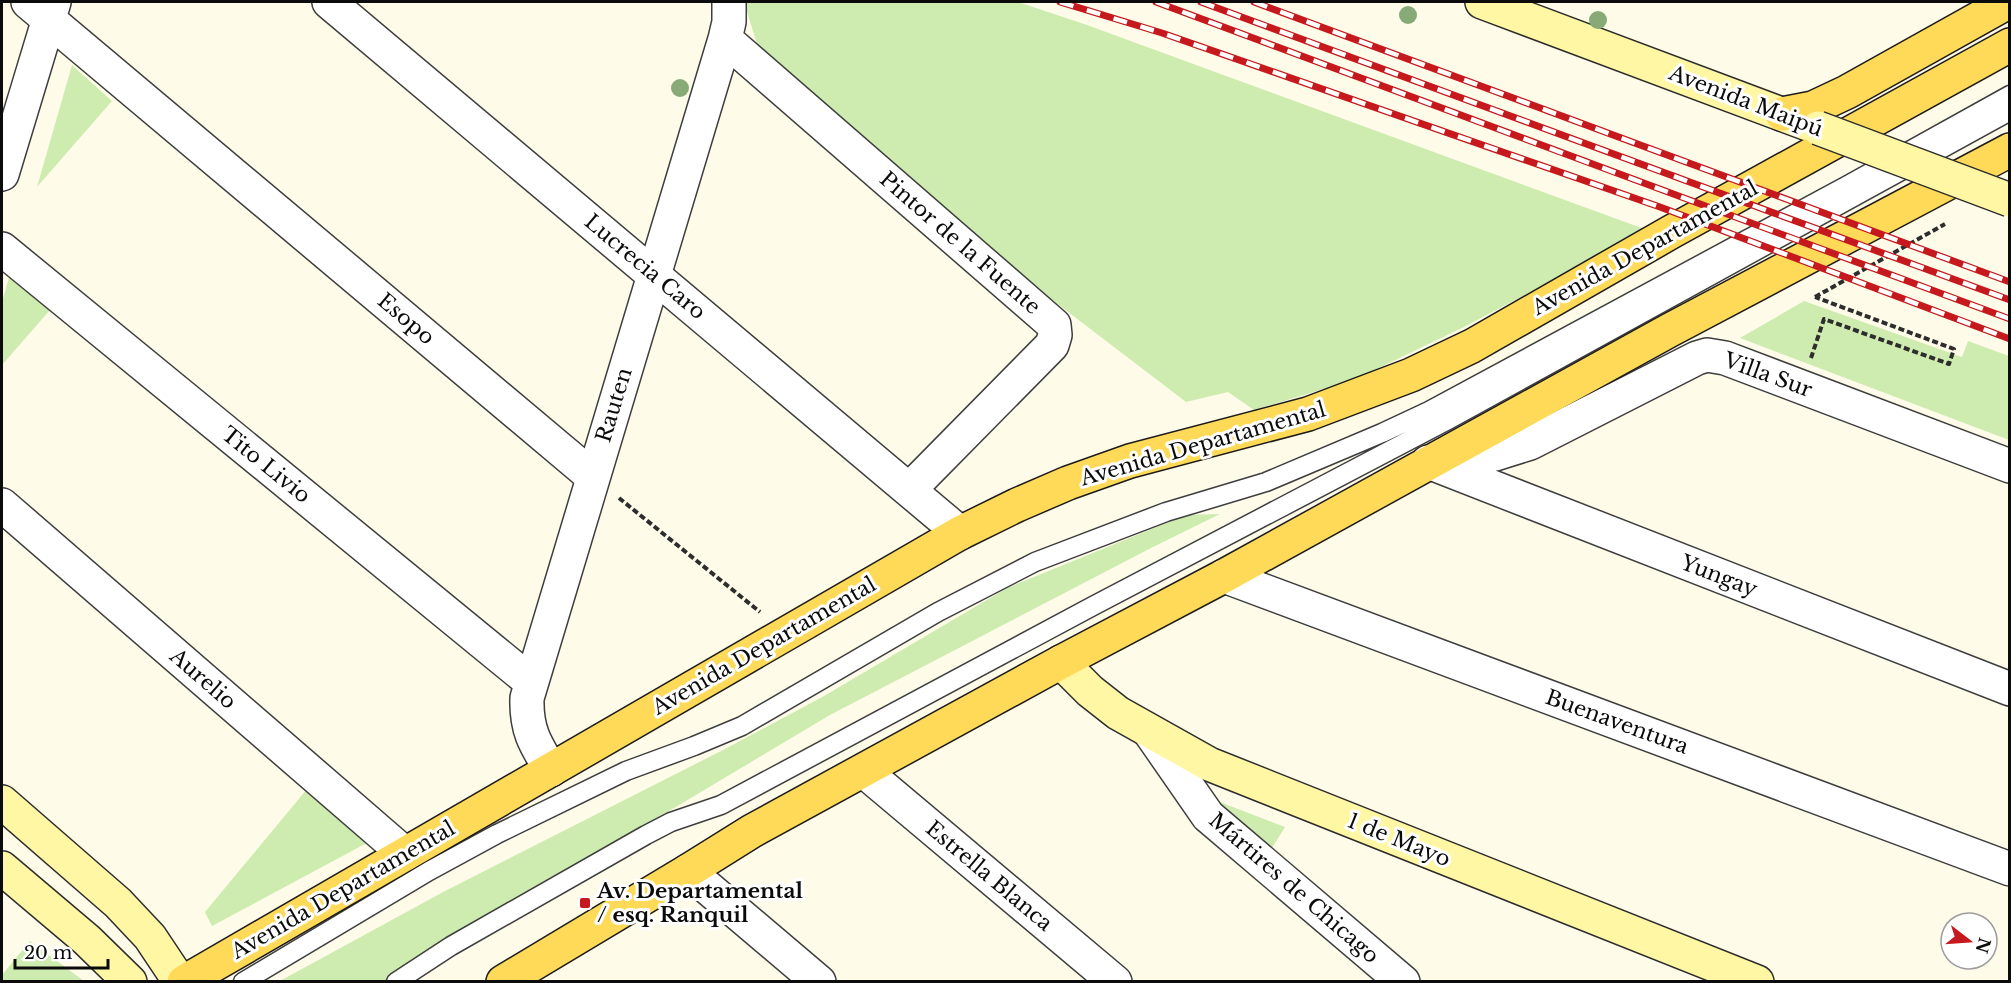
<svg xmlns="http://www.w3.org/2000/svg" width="2011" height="983" font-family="'Libre Baskerville',serif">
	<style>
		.green { fill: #ceecb0 }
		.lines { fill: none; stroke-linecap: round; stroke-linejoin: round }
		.lane-casing { stroke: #3e3e3e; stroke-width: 21 }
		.street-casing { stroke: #3e3e3e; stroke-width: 36 }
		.secondary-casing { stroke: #2d2d2d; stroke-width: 36 }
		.primary-casing { stroke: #1c1c1c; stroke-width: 36 }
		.path { stroke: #2d2d2d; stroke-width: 4; stroke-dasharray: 6 3; stroke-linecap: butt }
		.lane { stroke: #fff; stroke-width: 18 }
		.street { stroke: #fff; stroke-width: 33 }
		.secondary { stroke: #fff7a4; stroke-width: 33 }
		.primary { stroke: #ffda59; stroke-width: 33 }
		.rail-casing { stroke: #c5191e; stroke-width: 7 }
		.rail { stroke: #fff; stroke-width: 4.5; stroke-dasharray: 14; stroke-linecap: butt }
		.secondary-bridge-casing { stroke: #2d2d2d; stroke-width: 36; stroke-linecap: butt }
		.secondary-bridge { stroke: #fff7a4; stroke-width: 33 }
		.tree { fill: #88aa76 }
		.poi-dot { fill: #c5191e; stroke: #fff; stroke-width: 2 }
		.labels { text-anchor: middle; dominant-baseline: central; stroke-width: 6; stroke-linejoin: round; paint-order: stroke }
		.street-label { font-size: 21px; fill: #0b0b0b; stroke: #fff }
		.poi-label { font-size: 21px; font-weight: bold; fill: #0b0b0b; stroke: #fff; text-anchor: start }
	</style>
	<rect width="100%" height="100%" fill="#fffbe9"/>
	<!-- green -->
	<path class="green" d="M744,2H1018L1087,25L1647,230L1464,327L1356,379L1254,410L1228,392L1186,402L1038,289L757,44Z
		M72,65L112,101L37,187Z
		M10,274L50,310L2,365V302Z
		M1804,301L1962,357L1968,341L2009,356V440L1740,338Z
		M1220,514L1151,548L830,715L384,981L278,982L445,891L725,749L824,696L1007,588L1186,515Z
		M312,783L378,837L212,926L205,912Z
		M1204,796L1285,827L1267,856Z
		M30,941L84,981H2V975Z"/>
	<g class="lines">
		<defs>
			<path id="lane" d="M243,982L429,871L497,834L626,771L694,746L742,726L938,612L1035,562L1166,512L1266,482L1382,433L1429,411L1848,185L2010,95
				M396,982L451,946L646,835L671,822L721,805L1093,606L1448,420L2010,111"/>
			<path id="street" d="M28,2L593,477
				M329,2L960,533
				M725,39L1054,325L1055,335L1052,345L909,490
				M2,174L54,2
				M2,249L531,682
				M1428,462L1462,460L1495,454L1530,443L1697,358L1707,355L1725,358L2010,466
				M1436,465L2010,689
				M2,505L405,854
				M1224,576L2010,869
				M1149,731L1208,816L1403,982
				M551,770C535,744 526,730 527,698L725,39L729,22V2
				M864,771L1115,982
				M688,871L819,982"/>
			<path id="secondary" d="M1482,2L1808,124
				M1061,662L1090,691L1118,713L1209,764L1757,982
				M2,802L118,903L150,937L180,982
				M2,868L87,940L130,982"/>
			<path id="primary" d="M1782,114L1813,108L1847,92L2008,2
				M184,982L960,533L1017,505L1068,483L1130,461L1308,414L1411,375L1472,346L1671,232L2010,45
				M503,982L688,871L752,831L1061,662L1224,576L1670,330L2010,150"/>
		</defs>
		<!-- lane casing -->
		<use href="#lane" class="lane-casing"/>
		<!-- street casing -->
		<use href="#street" class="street-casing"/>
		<!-- secondary casing -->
		<use href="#secondary" class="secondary-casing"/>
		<!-- primary casing -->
		<use href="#primary" class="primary-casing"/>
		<!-- path -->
		<path class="path" d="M1815,297L1945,224
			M1811,358L1824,319L1949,364L1954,349L1815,297
			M619,498L760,612"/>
		<!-- lane -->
		<use href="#lane" class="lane"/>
		<!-- street -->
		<use href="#street" class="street"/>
		<!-- secondary -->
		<use href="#secondary" class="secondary"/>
		<!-- primary -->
		<use href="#primary" class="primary"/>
		<defs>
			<path id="rail" d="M1060,2L1162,33L1660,207L2010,339
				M1156,2L2010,319
				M1201,2L2010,300
				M1254,2L2010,282"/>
		</defs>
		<!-- rail casing -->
		<use href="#rail" class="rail-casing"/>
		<!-- rail -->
		<use href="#rail" class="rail"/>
		<defs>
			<path id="secondary-bridge" d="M1818,128L2010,200"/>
		</defs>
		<!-- secondary-bridge casing -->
		<use href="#secondary-bridge" class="secondary-bridge-casing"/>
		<!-- secondary-bridge -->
		<use href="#secondary-bridge" class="secondary-bridge"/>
	</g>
	<!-- trees -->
	<g class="tree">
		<circle cx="1408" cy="15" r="9"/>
		<circle cx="1598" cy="20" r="9"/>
		<circle cx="680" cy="88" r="9"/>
	</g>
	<!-- markers -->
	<rect class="poi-dot" x="579" y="897" width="12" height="12" rx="3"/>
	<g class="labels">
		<!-- street labels -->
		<g class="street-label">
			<text transform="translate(1746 101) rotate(21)">Avenida Maipú</text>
			<text transform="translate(960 243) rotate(41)">Pintor de la Fuente</text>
			<text transform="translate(1645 248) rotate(-29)">Avenida Departamental</text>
			<text transform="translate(645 267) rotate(40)">Lucrecia Caro</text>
			<text transform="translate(406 319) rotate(40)">Esopo</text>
			<text transform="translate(1768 375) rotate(20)">Villa Sur</text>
			<text transform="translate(614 405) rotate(-73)">Rauten</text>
			<text transform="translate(1203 444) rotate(-16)">Avenida Departamental</text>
			<text transform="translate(266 465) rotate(39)">Tito Livio</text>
			<text transform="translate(1719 576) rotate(21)">Yungay</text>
			<text transform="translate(764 646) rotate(-30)">Avenida Departamental</text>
			<text transform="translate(203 679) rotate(41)">Aurelio</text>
			<text transform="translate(1617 722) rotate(20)">Buenaventura</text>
			<text transform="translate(1399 840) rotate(22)">1 de Mayo</text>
			<text transform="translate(989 876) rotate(40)">Estrella Blanca</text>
			<text transform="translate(1294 888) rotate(41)">Mártires de Chicago</text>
			<text transform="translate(343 890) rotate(-30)">Avenida Departamental</text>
		</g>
		<!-- poi labels -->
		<g class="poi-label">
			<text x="597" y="891">Av. Departamental<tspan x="597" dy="24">/ esq. Ranquil</tspan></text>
		</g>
	</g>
	<!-- border -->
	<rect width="2011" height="983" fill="none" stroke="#0b0b0b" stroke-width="6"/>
	<!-- north arrow -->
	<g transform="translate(1969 941) rotate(107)"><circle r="28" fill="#ffffff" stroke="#9d9d9d" stroke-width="1.5"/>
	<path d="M0-4.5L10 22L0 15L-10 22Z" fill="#c5191e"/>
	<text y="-9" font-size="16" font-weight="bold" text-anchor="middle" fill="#0b0b0b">N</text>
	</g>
	<!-- scale -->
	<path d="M15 959v9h93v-9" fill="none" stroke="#0b0b0b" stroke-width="3"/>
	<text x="24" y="959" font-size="18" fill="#0b0b0b" stroke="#ffffff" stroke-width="4.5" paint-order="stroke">20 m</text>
</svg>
